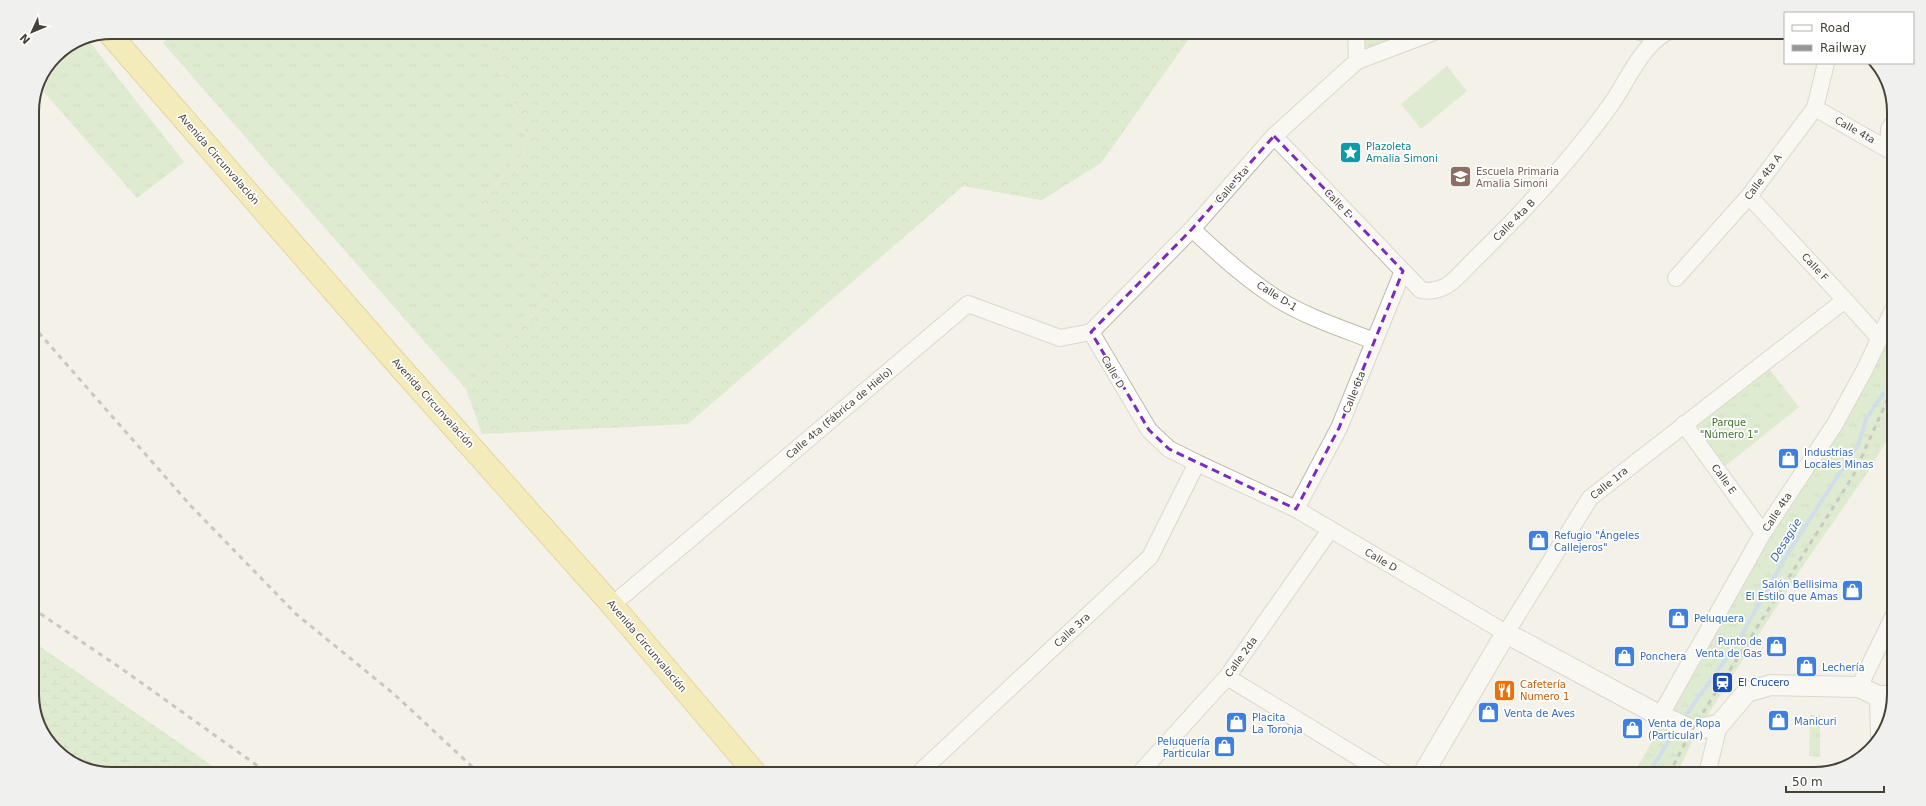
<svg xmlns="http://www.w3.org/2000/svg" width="1926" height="806" font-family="'DejaVu Sans',sans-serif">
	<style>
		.grass { fill: url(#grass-tufts) }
		.forest { fill: url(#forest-crowns) }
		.wetland { fill: url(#wetland-marsh) }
		.pitch { fill: #c7e5b3 }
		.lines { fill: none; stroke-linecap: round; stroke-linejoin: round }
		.stream { stroke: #a8c6ec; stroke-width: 4 }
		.minor-casing { stroke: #bebaab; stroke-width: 18 }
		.tertiary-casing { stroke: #bebaab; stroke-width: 22 }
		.trunk-casing { stroke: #d4b441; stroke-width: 24 }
		.minor { stroke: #fff; stroke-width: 16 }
		.tertiary { stroke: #fff; stroke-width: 20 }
		.trunk { stroke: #f6e486; stroke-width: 22 }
		.rail { stroke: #969696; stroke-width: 3; stroke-dasharray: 5 5; stroke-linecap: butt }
		.marked { fill: none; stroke: #7b2cbf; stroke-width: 3; stroke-dasharray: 8 5; stroke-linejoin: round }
		.labels { text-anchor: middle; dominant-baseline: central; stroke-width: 3.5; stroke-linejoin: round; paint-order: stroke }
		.street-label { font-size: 10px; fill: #464237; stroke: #fff }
		.culture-label { font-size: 10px; fill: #0d838f; stroke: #fff; text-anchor: start }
		.education-label { font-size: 10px; fill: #785e54; stroke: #fff; text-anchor: start }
		.park-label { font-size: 10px; fill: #3d742e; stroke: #fff }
		.shop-label { font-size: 10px; fill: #366cbe; stroke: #fff; text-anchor: start }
		.transit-label { font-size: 10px; fill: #164399; stroke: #fff; text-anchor: start }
		.food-label { font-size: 10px; fill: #c56008; stroke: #fff; text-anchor: start }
		.water-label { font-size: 11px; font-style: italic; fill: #3668ab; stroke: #fff }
		.rim { fill: none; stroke: #464237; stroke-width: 2 }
	</style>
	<defs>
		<pattern id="grass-tufts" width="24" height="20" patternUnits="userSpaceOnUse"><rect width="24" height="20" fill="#c7e5b3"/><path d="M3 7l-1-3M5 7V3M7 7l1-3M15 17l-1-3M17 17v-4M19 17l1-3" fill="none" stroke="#acc69b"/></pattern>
		<pattern id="forest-crowns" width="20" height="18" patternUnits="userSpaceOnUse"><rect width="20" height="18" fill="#c7e5b3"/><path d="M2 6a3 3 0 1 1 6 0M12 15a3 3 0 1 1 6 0" fill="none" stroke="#acc69b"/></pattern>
		<pattern id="wetland-marsh" width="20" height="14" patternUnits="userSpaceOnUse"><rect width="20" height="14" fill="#c7e5b3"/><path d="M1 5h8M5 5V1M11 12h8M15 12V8" fill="none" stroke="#acc69b"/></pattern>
	</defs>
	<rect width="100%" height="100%" fill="#f3f1e8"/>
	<!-- grass -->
	<path class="grass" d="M173,32H484L531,144L478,202L557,289L466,389L163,43Z
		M1356,32H1434L1357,61Z
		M86,37L184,162L137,198L37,84L56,55L81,38Z
		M1894,314V429L1865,476L1798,573L1695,735L1677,774H1634L1766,532Z
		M1766,365L1799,407L1723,468L1690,425Z
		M1810,715H1820V757L1809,756Z"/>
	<!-- forest -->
	<path class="forest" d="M484,32H1190L1188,40L1101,163L1042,200L963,186L688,424L482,434L466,389L557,289L478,202L531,144Z"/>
	<!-- wetland -->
	<path class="wetland" d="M32,641L224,774H112L81,768L48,743L32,700Z"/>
	<!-- pitch -->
	<path class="pitch" d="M1447,66L1467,91L1421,129L1401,104Z"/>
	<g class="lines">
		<!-- stream -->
		<path class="stream" d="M1683,719L1736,645L1788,553L1859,443L1866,419L1883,394
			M1648,774L1677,728"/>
		<defs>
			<path id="minor" d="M1640,32L1662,35
				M1357,61L1434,32
				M1815,108L1894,153
				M1274,136L1421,290C1429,292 1437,290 1444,287C1455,282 1469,264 1478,256C1527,208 1572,159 1612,103C1628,80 1641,46 1667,32
				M1888,149L1889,129L1894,122
				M1749,196L1845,300L1880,339
				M1192,229C1219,254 1245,278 1276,298C1306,317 1341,328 1374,341
				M1676,278L1749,196L1815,108L1826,63
				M1091,332L1149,430L1169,449L1197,463L1296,509L1506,633L1590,498L1845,300
				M1091,332L1192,229L1274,136L1357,61L1356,32
				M1684,424L1763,533
				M1296,509L1339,428L1403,271
				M612,605L968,304L1060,338L1091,332
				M1227,677L1386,774
				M1859,687L1894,615
				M1878,696L1879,735
				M1660,716L1763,533L1835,424L1865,369L1894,308
				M918,774L1150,557L1197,463
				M1139,774L1227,677L1330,530
				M1707,774L1719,725"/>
			<path id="tertiary" d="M1423,774L1506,633L1655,713L1692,730L1719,725L1747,692L1771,685L1859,687L1878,696H1894"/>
			<path id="trunk" d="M109,33L399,366L612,605L756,774"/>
		</defs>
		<!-- minor casing -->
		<use href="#minor" class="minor-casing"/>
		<!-- tertiary casing -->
		<use href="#tertiary" class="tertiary-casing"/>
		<!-- trunk casing -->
		<use href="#trunk" class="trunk-casing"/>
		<!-- minor -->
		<use href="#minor" class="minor"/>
		<!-- tertiary -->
		<use href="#tertiary" class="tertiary"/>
		<!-- trunk -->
		<use href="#trunk" class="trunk"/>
		<!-- rail -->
		<path class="rail" d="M32,325L190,505L296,614L394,694L480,774
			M32,608L122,669L269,774
			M1669,774L1692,730L1853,476L1894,385"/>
	</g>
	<!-- marked area -->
	<path d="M0 0H1926V806H0ZM1274,136L1403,271L1339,428L1296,509L1169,449L1149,430L1091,332L1192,229Z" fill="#f3f1e8" fill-opacity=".55" fill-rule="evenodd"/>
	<path class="marked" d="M1274,136L1403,271L1339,428L1296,509L1169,449L1149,430L1091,332L1192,229Z"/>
	<!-- icons -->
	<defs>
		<symbol id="sight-square" viewBox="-11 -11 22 22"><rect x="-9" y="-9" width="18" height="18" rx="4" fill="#0f9aa8" stroke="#fff"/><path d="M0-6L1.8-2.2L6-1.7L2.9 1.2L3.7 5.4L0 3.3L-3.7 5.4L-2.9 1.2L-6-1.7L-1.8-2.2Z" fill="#fff"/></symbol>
		<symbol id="school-square" viewBox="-11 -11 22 22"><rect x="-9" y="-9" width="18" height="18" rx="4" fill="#8d6e63" stroke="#fff"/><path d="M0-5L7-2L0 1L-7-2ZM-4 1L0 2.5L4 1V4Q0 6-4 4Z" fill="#fff"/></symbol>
		<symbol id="shop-square" viewBox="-11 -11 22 22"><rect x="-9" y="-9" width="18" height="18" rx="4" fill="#3f7fe0" stroke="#fff"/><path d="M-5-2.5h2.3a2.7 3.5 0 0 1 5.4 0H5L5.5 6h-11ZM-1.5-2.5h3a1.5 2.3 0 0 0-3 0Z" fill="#fff"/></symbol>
		<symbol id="station-square" viewBox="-11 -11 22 22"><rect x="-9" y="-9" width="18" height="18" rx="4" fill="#1a4fb4" stroke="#fff"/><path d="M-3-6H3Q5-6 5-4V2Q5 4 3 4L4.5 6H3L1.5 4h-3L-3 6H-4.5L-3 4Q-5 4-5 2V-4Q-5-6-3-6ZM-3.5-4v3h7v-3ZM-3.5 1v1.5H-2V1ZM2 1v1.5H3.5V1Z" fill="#fff"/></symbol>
		<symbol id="restaurant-square" viewBox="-11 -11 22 22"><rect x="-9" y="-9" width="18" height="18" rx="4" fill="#e8710a" stroke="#fff"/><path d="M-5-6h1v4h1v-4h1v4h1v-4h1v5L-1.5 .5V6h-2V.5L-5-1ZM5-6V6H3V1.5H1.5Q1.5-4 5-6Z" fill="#fff"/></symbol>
	</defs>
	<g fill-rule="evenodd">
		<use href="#sight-square" x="1338" y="140" width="25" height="25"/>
		<use href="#school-square" x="1448" y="164" width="25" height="25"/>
		<use href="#shop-square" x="1776" y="446" width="25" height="25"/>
		<use href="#shop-square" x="1526" y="528" width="25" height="25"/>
		<use href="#shop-square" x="1840" y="578" width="25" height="25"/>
		<use href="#shop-square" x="1666" y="606" width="25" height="25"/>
		<use href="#shop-square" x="1764" y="634" width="25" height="25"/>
		<use href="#shop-square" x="1612" y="644" width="25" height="25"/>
		<use href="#shop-square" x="1794" y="654" width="25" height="25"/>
		<use href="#station-square" x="1710" y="670" width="25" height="25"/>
		<use href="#restaurant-square" x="1492" y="678" width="25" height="25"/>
		<use href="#shop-square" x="1476" y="700" width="25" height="25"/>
		<use href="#shop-square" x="1766" y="708" width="25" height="25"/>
		<use href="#shop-square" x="1224" y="710" width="25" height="25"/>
		<use href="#shop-square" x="1620" y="716" width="25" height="25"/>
		<use href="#shop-square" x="1212" y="734" width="25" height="25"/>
	</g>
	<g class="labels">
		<!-- street labels -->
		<g class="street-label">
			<text transform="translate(1855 130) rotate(29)">Calle 4ta</text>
			<text transform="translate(219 159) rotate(49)">Avenida Circunvalación</text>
			<text transform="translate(1763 177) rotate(-53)">Calle 4ta A</text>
			<text transform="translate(1232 185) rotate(-49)">Calle 5ta</text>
			<text transform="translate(1338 203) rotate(46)">Calle E</text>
			<text transform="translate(1514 220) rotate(-45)">Calle 4ta B</text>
			<text transform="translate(1815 267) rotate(47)">Calle F</text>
			<text transform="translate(1277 296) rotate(32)">Calle D-1</text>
			<text transform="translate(1113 372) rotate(60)">Calle D</text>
			<text transform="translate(1354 392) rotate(-68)">Calle 6ta</text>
			<text transform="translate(433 403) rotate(48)">Avenida Circunvalación</text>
			<text transform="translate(839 413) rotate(-40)">Calle 4ta (Fábrica de Hielo)</text>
			<text transform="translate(1724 479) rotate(54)">Calle E</text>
			<text transform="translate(1609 483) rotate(-39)">Calle 1ra</text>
			<text transform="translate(1777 512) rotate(-57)">Calle 4ta</text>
			<text transform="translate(1381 560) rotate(30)">Calle D</text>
			<text transform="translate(1072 630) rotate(-43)">Calle 3ra</text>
			<text transform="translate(647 646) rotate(50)">Avenida Circunvalación</text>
			<text transform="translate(1241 657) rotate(-54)">Calle 2da</text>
		</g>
		<!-- culture labels -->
		<g class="culture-label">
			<text x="1366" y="146">Plazoleta<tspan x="1366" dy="12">Amalia Simoni</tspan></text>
		</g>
		<!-- education labels -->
		<g class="education-label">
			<text x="1476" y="171">Escuela Primaria<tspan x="1476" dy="12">Amalia Simoni</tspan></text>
		</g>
		<!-- park labels -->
		<g class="park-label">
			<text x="1729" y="422">Parque<tspan x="1729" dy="12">"Número 1"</tspan></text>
		</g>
		<!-- shop labels -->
		<g class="shop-label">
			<text x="1804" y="452">Industrias<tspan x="1804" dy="12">Locales Minas</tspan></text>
			<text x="1554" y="535">Refugio "Ángeles<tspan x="1554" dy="12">Callejeros"</tspan></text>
			<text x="1838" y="584" text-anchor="end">Salón Bellisima<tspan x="1838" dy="12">El Estilo que Amas</tspan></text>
			<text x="1694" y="618">Peluquera</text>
			<text x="1762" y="641" text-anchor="end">Punto de<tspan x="1762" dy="12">Venta de Gas</tspan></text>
			<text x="1640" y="656">Ponchera</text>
			<text x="1822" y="667">Lechería</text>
			<text x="1504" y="713">Venta de Aves</text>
			<text x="1252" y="717">Placita<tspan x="1252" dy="12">La Toronja</tspan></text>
			<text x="1794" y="721">Manicuri</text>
			<text x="1648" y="723">Venta de Ropa<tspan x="1648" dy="12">(Particular)</tspan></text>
			<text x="1210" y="741" text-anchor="end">Peluquería<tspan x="1210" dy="12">Particular</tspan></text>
		</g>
		<!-- transit labels -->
		<g class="transit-label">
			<text x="1738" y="682">El Crucero</text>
		</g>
		<!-- food labels -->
		<g class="food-label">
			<text x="1520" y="684">Cafetería<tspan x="1520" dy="12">Numero 1</tspan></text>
		</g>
		<!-- water labels -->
		<g class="water-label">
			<text transform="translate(1786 540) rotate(-58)">Desagüe</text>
		</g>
	</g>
	<!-- crop -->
	<path d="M0 0H1926V806H0ZM112 39H1814A73 73 0 0 1 1887 112V694A73 73 0 0 1 1814 767H112A73 73 0 0 1 39 694V112A73 73 0 0 1 112 39Z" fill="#f0f0ef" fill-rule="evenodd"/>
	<path class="rim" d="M112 39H1814A73 73 0 0 1 1887 112V694A73 73 0 0 1 1814 767H112A73 73 0 0 1 39 694V112A73 73 0 0 1 112 39Z"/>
	<!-- legend -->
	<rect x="1784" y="12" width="130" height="52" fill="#ffffff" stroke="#b5b3af"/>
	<rect x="1792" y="25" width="20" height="6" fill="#ffffff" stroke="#b5b3af"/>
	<text x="1820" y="32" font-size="12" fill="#464237">Road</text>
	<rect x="1792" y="45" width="20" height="6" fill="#969696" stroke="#b5b3af"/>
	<text x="1820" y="52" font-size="12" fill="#464237">Railway</text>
	<!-- north arrow -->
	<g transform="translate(32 32) rotate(226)" stroke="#ffffff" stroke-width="3" paint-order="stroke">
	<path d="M0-3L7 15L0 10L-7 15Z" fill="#464237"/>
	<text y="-6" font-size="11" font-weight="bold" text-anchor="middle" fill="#464237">N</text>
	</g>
	<!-- scale -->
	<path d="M1786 786v6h98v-6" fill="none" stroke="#464237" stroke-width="2"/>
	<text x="1792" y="786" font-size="12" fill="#464237" stroke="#ffffff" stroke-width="3" paint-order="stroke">50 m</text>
</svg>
